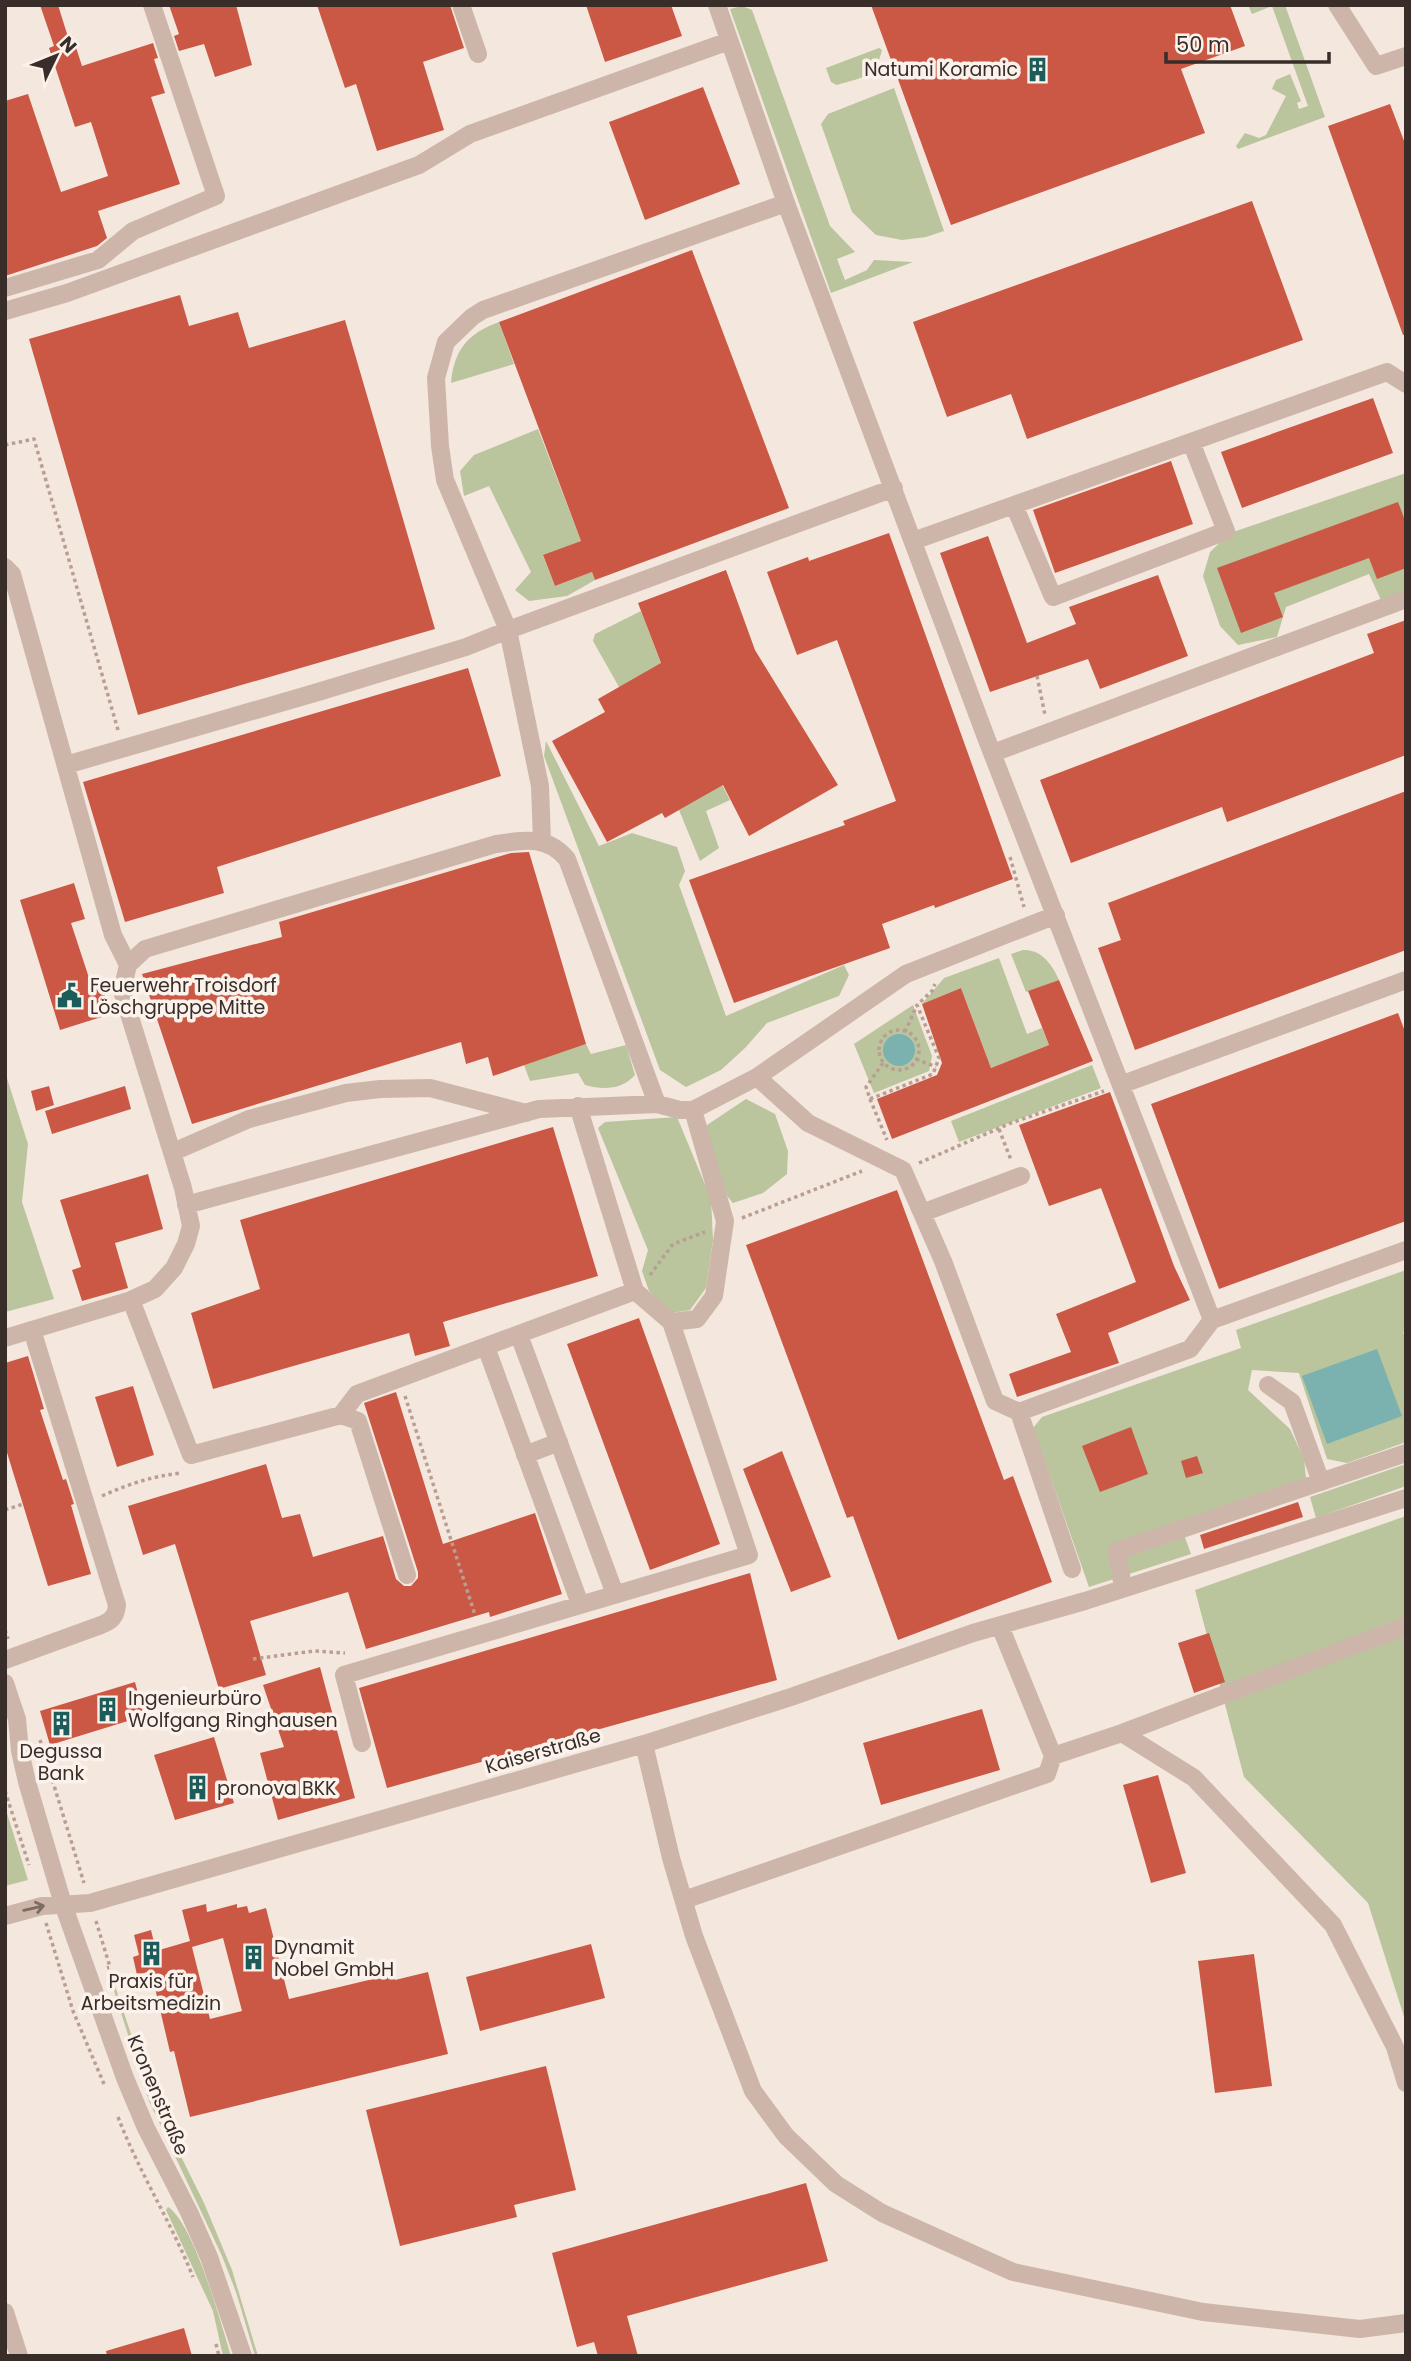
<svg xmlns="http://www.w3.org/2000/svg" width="1411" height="2361" font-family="Poppins,sans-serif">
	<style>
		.green { fill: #bac49d }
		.water { fill: #7bb2af }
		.building { fill: #cb5844; fill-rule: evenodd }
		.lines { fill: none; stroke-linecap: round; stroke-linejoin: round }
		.path { stroke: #b99f93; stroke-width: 3.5; stroke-dasharray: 3.5 3.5; stroke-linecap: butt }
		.minor { stroke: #cdb6a9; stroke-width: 18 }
		.oneway { stroke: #7c6b63 }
		.labels { text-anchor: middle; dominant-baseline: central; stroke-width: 7; stroke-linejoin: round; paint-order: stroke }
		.poi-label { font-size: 19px; fill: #392d29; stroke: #fbf2eb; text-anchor: start }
		.street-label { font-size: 19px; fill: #392d29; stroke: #fbf2eb }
	</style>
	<rect width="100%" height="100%" fill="#f4e7de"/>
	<!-- green -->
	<path class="green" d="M1248,5H1285L1325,117L1238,149L1236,146L1245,133L1259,138L1266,135L1286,96L1272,89L1276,80L1290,74L1301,101L1297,103L1299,109L1308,106L1272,6L1252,14Z
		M742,6L752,10L830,226L855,252L837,259L845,280L867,270L874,260L913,262L831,293L730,9Z
		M879,48L882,50C875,79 862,77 837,85L831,82L826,68Z
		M894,88L944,231L926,237L902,240L876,235L852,212L821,124L828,114Z
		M499,322L514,364L451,383C454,350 468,333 499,322Z
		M538,429L581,541L543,556L555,586L592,572L595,580L567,596L529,601L515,590L531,572L489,486L464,496L460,471L474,455Z
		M1406,473V590L1381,600L1369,574L1286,607L1277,637L1238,645L1220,626L1203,576L1210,552L1230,533Z
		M641,611L668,682L730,800L706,811L719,848L700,861L679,810L715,789L619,687L593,641L595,634Z
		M546,741L599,846L632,833L677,847L685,871L679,885L726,1016L844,965L849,975L839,996L767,1023L745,1048L721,1070L686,1087L660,1070L544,756Z
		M1023,950C1041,949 1052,964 1059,980L1026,992L1011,954Z
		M999,958L1027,1034L1042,1028L1049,1045L991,1068L961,988L922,1004L944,978Z
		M913,1005L932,1056L929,1071L874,1093L854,1044Z
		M586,1044L591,1054L626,1045L635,1075C622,1090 603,1090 585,1085L578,1073L530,1081L524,1065Z
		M1092,1065L1101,1088L959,1142L951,1121Z
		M5,1072L28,1144L22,1202L54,1299L5,1312Z
		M746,1099L775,1114L788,1151L787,1174L763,1193L733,1203L727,1196L704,1127Z
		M677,1117L711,1199L713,1240L706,1288L690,1310L671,1313L649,1291L642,1271L648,1250L598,1128L605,1122Z
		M1406,1270V1331L1403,1332L1406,1339V1442L1347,1463L1327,1459L1299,1373L1252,1370L1248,1390L1290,1429L1304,1459L1307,1488L1182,1529L1191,1554L1089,1587L1033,1428L1042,1417L1241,1348L1236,1330Z
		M1406,1464V1486L1316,1518L1310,1497Z
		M1406,1516V2023L1368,1903L1244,1777L1195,1590Z
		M5,1807L28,1880L5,1886Z
		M111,1974L153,2100L204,2203L232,2270L258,2356H255L236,2292L222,2256L149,2101L109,1975Z
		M168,2207C194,2224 221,2323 231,2356H223L213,2311L166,2210Z"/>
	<!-- water -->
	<path class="water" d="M883 1050a16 16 0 1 1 32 0a16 16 0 1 1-32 0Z
		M1377,1349L1402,1416L1327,1444L1302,1376Z"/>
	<!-- building -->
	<path class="building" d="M40,5H58L68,37L72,35L82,66L153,43L158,58L154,59L165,93L151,97L180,184L98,211L107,238L97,246L5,276V101L28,94L61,192L108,176L91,122L75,127L49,48L54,46Z
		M169,5H236L252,65L215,77L204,44L179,51L174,36L179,34Z
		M317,5H450L464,48L423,62L444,130L377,151L356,84L345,88Z
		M586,5H671L682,36L605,62Z
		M871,5H1230L1245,46L1181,69L1205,133L951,225Z
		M703,87L740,184L645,220L609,122Z
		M1390,104L1406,146V335H1403L1328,126Z
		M1252,201L1303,340L1027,439L1011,394L947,417L913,322Z
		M692,250L789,508L595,580L592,572L555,586L543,555L581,541L499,322Z
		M180,295L189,326L238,312L249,348L345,320L435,629L138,715L29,339Z
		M1373,398L1393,453L1242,508L1221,452Z
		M1171,461L1193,524L1055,573L1033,510Z
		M1398,502L1406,523V568L1377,579L1369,558L1274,593L1283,617L1241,633L1217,568Z
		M889,533L1013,879L935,908L934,905L882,924L890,948L734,1003L689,880L845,825L843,821L896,801L837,640L797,655L767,572L808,557L809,561Z
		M988,536L1027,643L1076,624L1069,607L1158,575L1188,656L1100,689L1088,659L990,692L940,553Z
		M726,570L755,650L838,785L749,836L723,785L665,818L662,813L607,842L552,741L605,712L598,699L661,663L638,603Z
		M1406,620V755L1227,822L1222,807L1071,863L1040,780L1374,653L1367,634Z
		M468,668L501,776L217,867L224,893L125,922L83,782Z
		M1406,791V950L1135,1050L1098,948L1121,940L1108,903Z
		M529,852L586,1044L493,1076L488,1057L466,1064L461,1042L192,1124L142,974L282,937L279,922L511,853Z
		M74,883L85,919L71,923L92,987L102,984L111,1014L60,1030L20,900Z
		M1059,980L1093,1061L892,1139L877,1099L937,1075L942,1063L922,1004L961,988L991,1068L1049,1045L1028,991Z
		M1398,1013L1406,1034V1221L1219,1289L1151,1104Z
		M49,1086L54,1105L36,1111L31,1091Z
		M125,1086L131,1109L52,1134L45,1111Z
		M1110,1092L1174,1266L1190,1300L1108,1333L1119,1363L1017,1397L1009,1374L1071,1352L1056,1314L1136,1282L1101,1188L1049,1206L1019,1125Z
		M553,1127L598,1276L443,1322L450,1346L415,1356L409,1333L213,1389L191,1313L260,1289L240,1220Z
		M148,1174L163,1229L115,1243L128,1288L82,1301L72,1270L81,1267L60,1200Z
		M897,1190L1004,1480L1013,1476L1052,1582L898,1640L853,1516L847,1518L746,1245Z
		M639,1318L720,1544L650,1570L567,1344Z
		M28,1356L44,1409L40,1410L63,1480L66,1479L74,1504L71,1505L91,1574L48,1586L5,1446V1363Z
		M133,1386L154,1455L117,1467L95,1397Z
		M396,1392L443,1544L535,1513L562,1594L490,1617L489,1612L366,1649L348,1592L250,1621L266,1675L219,1689L175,1544L143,1555L128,1506L266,1464L282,1518L300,1514L313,1557L383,1536L396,1579L404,1586H411L418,1578V1572L364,1403Z
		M1131,1427L1148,1474L1100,1492L1082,1446Z
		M782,1451L831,1577L791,1592L743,1469Z
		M1197,1456L1203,1473L1186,1478L1181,1461Z
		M1298,1502L1303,1517L1204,1549L1200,1535Z
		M750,1573L777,1680L387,1788L359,1688Z
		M1209,1633L1225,1682L1194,1693L1178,1643Z
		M320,1667L355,1798L278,1820L260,1753L284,1747L263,1685Z
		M135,1682L144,1716L50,1745L40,1711Z
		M982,1709L1000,1770L881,1805L863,1743Z
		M214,1737L234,1803L175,1820L154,1755Z
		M1158,1775L1186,1873L1151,1883L1123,1785Z
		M206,1904L207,1912L237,1904V1908L247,1906L249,1913L266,1908L289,1999L394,1974L395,1980L428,1972L448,2054L190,2117L174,2051L170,2052L151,1971L137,1975L133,1957L139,1955L134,1935L151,1930L156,1951L190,1941L182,1910ZM223,1938L242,2011L210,2019L192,1947Z
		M591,1944L605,1998L480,2031L466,1977Z
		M1254,1954L1272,2086L1215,2093L1198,1961Z
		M546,2066L576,2190L514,2205L517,2217L400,2246L366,2110Z
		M806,2183L828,2261L627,2316L638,2356H598L594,2342L577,2347L552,2253Z
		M184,2328L192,2356H107L106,2351Z"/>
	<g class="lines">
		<!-- path -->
		<path class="path" d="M5,445L34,439L118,730
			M1037,676L1045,715
			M1010,857L1024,907
			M879 1050a20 20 0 1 1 40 0a20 20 0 1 1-40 0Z
			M905,1032L917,1005
			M916,1059L936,1067
			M883,1063L866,1087L870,1099L933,1074L939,1058L917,1005L932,991L935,984
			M870,1099L887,1140
			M999,1129L1011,1160
			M919,1163L1011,1123L1104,1091
			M742,1218L862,1171
			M650,1275L673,1244L705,1232
			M405,1396L475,1615
			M102,1496C128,1484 153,1476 182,1473
			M5,1510L23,1504
			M5,1630L8,1639
			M253,1659L314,1651L345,1653
			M40,1740L84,1883
			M5,1791L29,1865
			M96,1921L110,1967L107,1968
			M46,1923L73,2011L104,2084
			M118,2117C139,2172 171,2222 193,2277
			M216,2344L219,2356"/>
		<!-- minor -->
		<path class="minor" d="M461,5L478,54
			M717,5L786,203L987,740L1212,1320
			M1337,5L1376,66L1406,56
			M786,203L483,310L472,317L446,342L436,378L440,446L445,480L508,630L894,488
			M5,288L98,260L133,231L216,196L152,5
			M5,311L67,293L419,165L470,134L729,41
			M1014,505L1053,597L1226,531L1191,442
			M913,541L1387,372L1406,384
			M5,567L12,574L113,935L128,965
			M993,753L1406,599
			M66,765L318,692L466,647L508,630L540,786L542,842
			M757,1077L808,1123L903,1170L943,1261L995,1401L1019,1412
			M1123,1084L1406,980
			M578,1106L635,1291L671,1322
			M173,1152L249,1119L346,1093L380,1089L430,1088L526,1113
			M186,1205L539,1109L657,1104L680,1110H693L757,1077L906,974L1056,915
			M922,1213L1021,1176
			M131,1300L191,1455L341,1415L358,1421L407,1575
			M519,1335L615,1594
			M5,1338L131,1300L155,1289L174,1268L186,1244L191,1226L183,1188L122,991L128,965L145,949L496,844C524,840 547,835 567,859L657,1104
			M486,1347L580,1604
			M1268,1385L1292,1402L1321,1482
			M341,1415L357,1394L635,1291
			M525,1455L559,1442
			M1072,1569L1019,1412L1190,1349L1212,1320L1406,1250
			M1123,1588L1117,1551L1406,1453
			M1000,1626L1053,1756L1122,1733L1194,1778L1333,1925L1395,2047L1406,2083
			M5,1660L101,1625C111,1621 116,1617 117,1605L32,1330
			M5,1683L17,1719L20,1751L27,1782L63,1904L125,2078L146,2128L189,2212L209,2257L243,2356
			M1122,1733L1406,1626
			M362,1743L344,1675L749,1555L671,1322L697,1319L714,1296L725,1221L693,1110
			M644,1744L671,1858L694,1936L753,2091L786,2136L836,2184L882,2213L1013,2272L1203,2312L1360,2329L1406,2323
			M684,1900L1047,1774L1053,1756
			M5,1916L42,1906L90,1903L644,1744L791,1697L973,1633L1085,1601L1406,1498
			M5,2312L19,2356"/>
	</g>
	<!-- one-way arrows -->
	<defs><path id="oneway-shaft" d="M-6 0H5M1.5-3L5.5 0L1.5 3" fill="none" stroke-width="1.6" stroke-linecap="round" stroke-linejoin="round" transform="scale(1.75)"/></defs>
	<use class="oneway" href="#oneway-shaft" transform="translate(34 1908) rotate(-13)"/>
	<!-- icons -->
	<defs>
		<symbol id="building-bare" viewBox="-9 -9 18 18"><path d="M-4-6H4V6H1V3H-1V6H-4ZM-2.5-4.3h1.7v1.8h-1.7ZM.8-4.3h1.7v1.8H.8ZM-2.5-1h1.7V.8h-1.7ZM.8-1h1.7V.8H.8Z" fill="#1c5d5b" stroke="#fbf2eb" stroke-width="2.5" paint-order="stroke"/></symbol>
		<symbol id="civic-bare" viewBox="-9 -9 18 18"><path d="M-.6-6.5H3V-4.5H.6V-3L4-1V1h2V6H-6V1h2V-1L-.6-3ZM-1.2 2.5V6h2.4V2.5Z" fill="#1c5d5b" stroke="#fbf2eb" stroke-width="2.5" paint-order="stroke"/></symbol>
	</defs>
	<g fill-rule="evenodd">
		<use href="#building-bare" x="1020" y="52" width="35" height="35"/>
		<use href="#civic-bare" x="52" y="978" width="35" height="35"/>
		<use href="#building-bare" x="90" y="1692" width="35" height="35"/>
		<use href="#building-bare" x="44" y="1706" width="35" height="35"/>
		<use href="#building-bare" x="180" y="1770" width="35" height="35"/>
		<use href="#building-bare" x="134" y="1936" width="35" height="35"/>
		<use href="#building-bare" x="236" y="1940" width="35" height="35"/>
	</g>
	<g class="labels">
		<!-- poi labels -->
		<g class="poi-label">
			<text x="1018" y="69" text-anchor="end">Natumi Koramic</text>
			<text x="90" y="985">Feuerwehr Troisdorf<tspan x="90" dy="22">Löschgruppe Mitte</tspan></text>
			<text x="128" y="1698">Ingenieurbüro<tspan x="128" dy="22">Wolfgang Ringhausen</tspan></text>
			<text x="61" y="1751" text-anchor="middle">Degussa<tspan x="61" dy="22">Bank</tspan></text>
			<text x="217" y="1788">pronova BKK</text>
			<text x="274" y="1947">Dynamit<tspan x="274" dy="22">Nobel GmbH</tspan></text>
			<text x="151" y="1981" text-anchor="middle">Praxis für<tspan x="151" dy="22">Arbeitsmedizin</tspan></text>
		</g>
		<!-- street labels -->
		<g class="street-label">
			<text transform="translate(543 1751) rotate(-16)">Kaiserstraße</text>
			<text transform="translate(158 2095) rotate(67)">Kronenstraße</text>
		</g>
	</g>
	<!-- border -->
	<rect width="1411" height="2361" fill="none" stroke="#392d29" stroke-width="14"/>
	<!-- north arrow -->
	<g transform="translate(56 56) rotate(47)" stroke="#fbf2eb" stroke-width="5" paint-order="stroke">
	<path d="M0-5L12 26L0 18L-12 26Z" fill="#392d29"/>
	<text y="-10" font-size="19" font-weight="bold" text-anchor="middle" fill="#392d29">N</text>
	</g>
	<!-- scale -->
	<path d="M1166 52v10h163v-10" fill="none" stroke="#392d29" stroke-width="3.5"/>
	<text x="1176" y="52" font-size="21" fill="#392d29" stroke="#fbf2eb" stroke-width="5" paint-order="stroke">50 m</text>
</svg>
